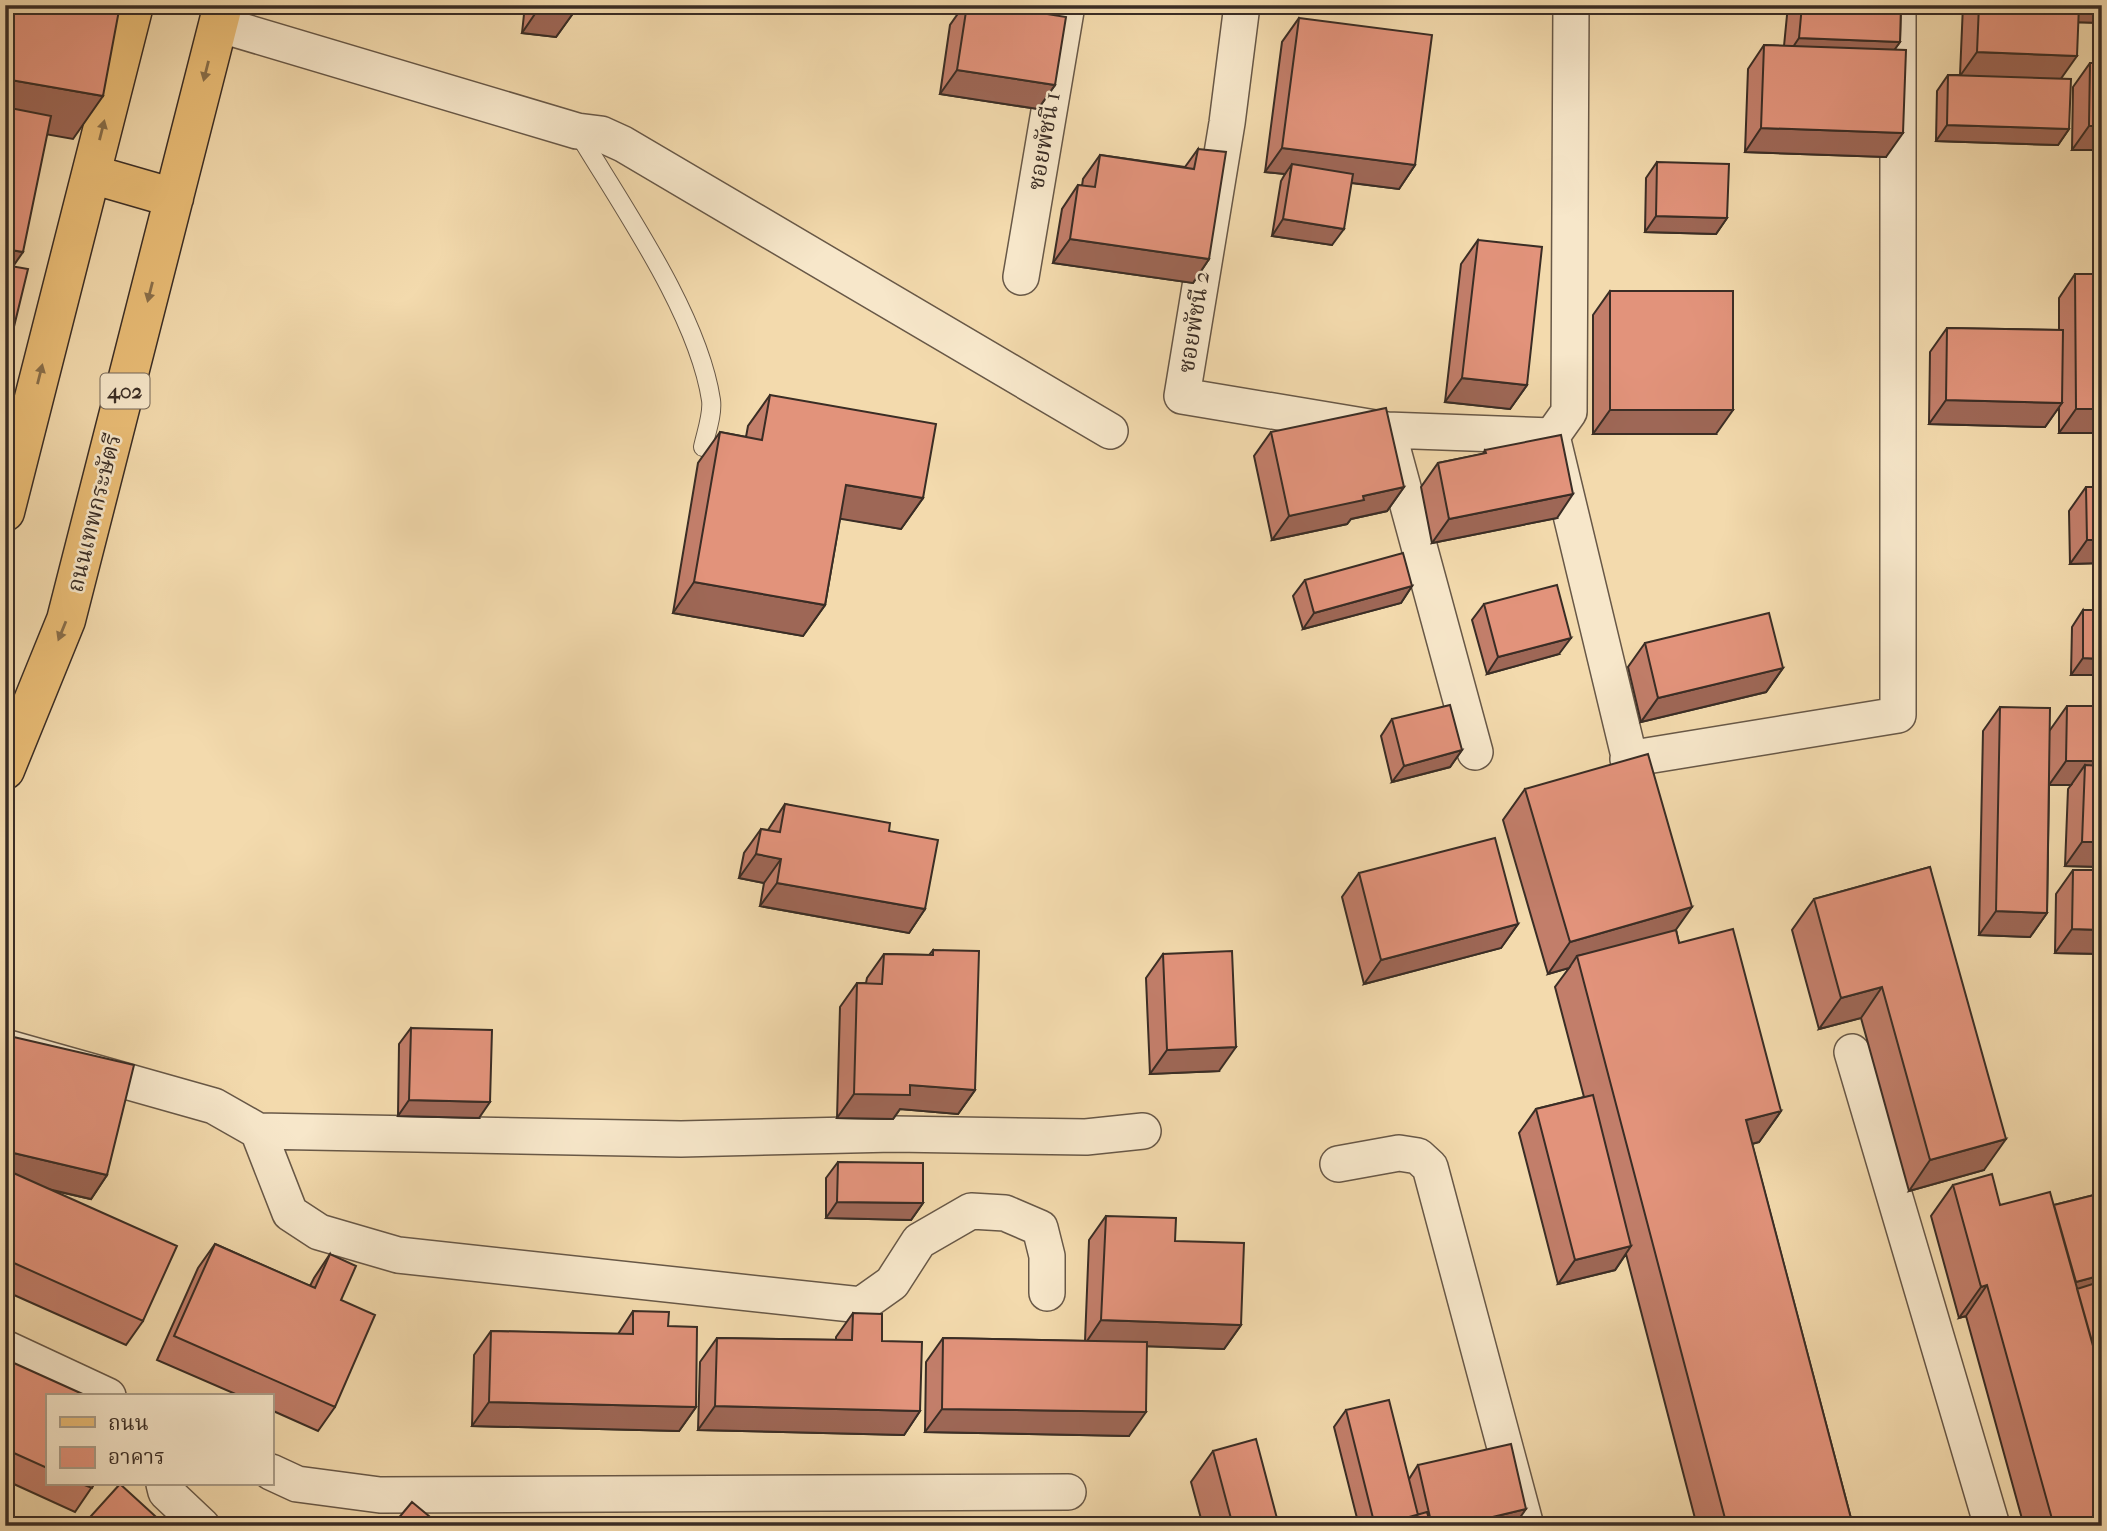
<svg xmlns="http://www.w3.org/2000/svg" width="2107" height="1531" font-family="'IM FELL French Canon','Noto Serif Thai',serif">
	<style>
		.lines { fill: none; stroke-linecap: round; stroke-linejoin: round }
		.service-casing { stroke: #685847; stroke-width: 20 }
		.minor-casing { stroke: #685847; stroke-width: 38 }
		.primary-casing { stroke: #3a2d25; stroke-width: 41 }
		.service { stroke: #f7e7ca; stroke-width: 18 }
		.minor { stroke: #f7e7ca; stroke-width: 35 }
		.primary { stroke: #eabd76; stroke-width: 38 }
		.wall { fill: #c27e6a; stroke: #3a2d25; stroke-width: 2 }
		.shaded-wall { fill: #9e6756; stroke: #3a2d25; stroke-width: 2 }
		.building { fill: #e2937b; stroke: #3a2d25; stroke-width: 2 }
		.oneway { fill: #896e49 }
		.labels { text-anchor: middle; dominant-baseline: central; stroke-width: 5; stroke-linejoin: round; paint-order: stroke }
		.shield { fill: #f7e7ca; stroke: #736556; stroke-width: 2 }
		.shield-label { font-size: 21px; font-weight: bold; fill: #3a2d25 }
		.street-label { font-size: 23px; fill: #3a2d25; stroke: #f7e7ca }
	</style>
	<rect width="100%" height="100%" fill="#f3daad"/>
	<filter id="stains"><feTurbulence type="fractalNoise" baseFrequency=".00286" numOctaves="4"/><feColorMatrix values="0 0 0 0 .2 0 0 0 0 .09 0 0 0 0 .02 0 0 0 .5 -.17"/></filter>
	<radialGradient id="worn" r=".72"><stop offset=".6" stop-color="#630" stop-opacity="0"/><stop offset="1" stop-color="#630" stop-opacity=".3"/></radialGradient>
	<g class="lines">
		<defs>
			<path id="service" d="M577,131C622,206 698,314 711,400C713,414 706,433 703,447"/>
			<path id="minor" d="M1242,5L1227,123L1182,396L1387,430L1552,436
				M1571,5L1569,412L1552,436L1635,781
				M218,24L577,131L601,134L623,144L1110,431
				M1021,277L1067,5
				M1391,443L1475,752
				M1628,759L1898,715V5
				M5,1047L214,1106L258,1131L290,1213L319,1232L398,1255L861,1305L892,1283L919,1241L971,1211L1005,1213L1040,1228L1047,1256V1293
				M1852,1052L1992,1526
				M258,1131L681,1139L894,1134L1086,1137L1143,1131
				M1338,1164L1399,1153L1418,1156L1430,1167L1526,1526
				M5,1348L108,1396
				M271,1472L297,1484L380,1495L1068,1492
				M164,1484L166,1492L202,1526"/>
			<path id="primary" d="M91,174L174,198
				M5,512L134,5
				M5,770L66,620L223,5"/>
		</defs>
		<!-- service casing -->
		<use href="#service" class="service-casing"/>
		<!-- minor casing -->
		<use href="#minor" class="minor-casing"/>
		<!-- primary casing -->
		<use href="#primary" class="primary-casing"/>
		<!-- service -->
		<use href="#service" class="service"/>
		<!-- minor -->
		<use href="#minor" class="minor"/>
		<!-- primary -->
		<use href="#primary" class="primary"/>
	</g>
	<!-- wall -->
	<path class="wall" d="M525,5H579L556,37L522,33Z
		M964,5H991L1055,85L1038,109L940,94L950,25Z
		M1788,5H1901L1900,42L1894,50L1886,157L1745,152L1748,69L1764,45L1784,46Z
		M1963,5H2102V23L2078,22L2061,78L2069,129L2058,145L1936,141L1937,91L1948,75H1960Z
		M1299,18L1415,165L1399,189L1351,183L1332,245L1272,236L1281,181L1285,174L1265,172L1282,42Z
		M2090,63H2102V150H2072L2073,87Z
		M1198,149L1209,259L1193,283L1053,263L1062,209L1078,185L1082,186L1083,179L1100,155L1185,167Z
		M1657,162L1727,218L1716,234L1645,232L1646,178Z
		M1478,240L1527,385L1510,409L1445,402L1461,264Z
		M2075,274H2102V433H2059V407L2045,427L1929,424L1930,352L1947,328L2059,330V298Z
		M1610,291L1716,434H1593V315Z
		M770,395L923,498L901,529L840,518L825,605L803,636L673,613L698,463L720,432L746,437L748,426Z
		M1271,432L1404,487L1387,511L1351,519L1347,524L1272,540L1254,456Z
		M1485,450L1557,518L1432,543L1421,487L1438,463L1483,454Z
		M2086,487H2102V563L2070,564L2069,511Z
		M1305,580L1412,586L1401,603L1303,629L1293,596Z
		M1484,604L1559,654L1487,674L1472,620Z
		M2083,610L2102,675H2071L2072,627Z
		M1645,643L1783,668L1766,692L1641,722L1628,667Z
		M2067,706H2102V867L2065,866L2068,789L2071,785H2049L2047,913L2030,937L1979,935L1983,731L2000,707L2050,730Z
		M1392,719L1462,750L1450,767L1392,782L1381,736Z
		M1525,789L1676,930L1679,943L1781,1111L1759,1142L1752,1144L1853,1526H1697L1626,1254L1615,1270L1558,1284L1519,1133L1536,1109L1584,1097L1555,987L1569,968L1548,974L1503,820Z
		M785,804L889,831L925,909L909,933L760,906L764,883L739,878L744,853L761,829L768,830Z
		M1930,867L1984,1170L1909,1191L1861,1018L1819,1029L1792,930L1814,899Z
		M2073,870H2102V954L2055,953L2056,894Z
		M1359,873L1518,924L1501,948L1364,984L1342,897Z
		M933,950L975,1090L958,1114L900,1109L893,1119L837,1118L840,1007L857,983H866L867,978L884,954L929,955Z
		M1163,954L1219,1071L1150,1074L1146,978Z
		M411,1028L479,1118L398,1116L399,1044Z
		M5,1035L107,1175L91,1199L51,1190L143,1321L126,1345L5,1291Z
		M838,1162L923,1203L911,1220L826,1218V1178Z
		M1953,1185L2000,1205H2054L2102,1193V1526H2024L1966,1316L1959,1318L1931,1216Z
		M1106,1216L1175,1241L1241,1325L1224,1349L1147,1346L1129,1436L925,1432L926,1362L943,1338L1085,1341L1089,1240Z
		M215,1244L310,1286L314,1278L330,1254L341,1300L335,1407L318,1431L271,1410V1396H240L157,1360L198,1268Z
		M633,1311L668,1326L696,1407L679,1431L472,1426L474,1355L491,1331L618,1334Z
		M853,1313L882,1341L920,1411L904,1435L698,1430L700,1362L717,1338L836,1340V1337Z
		M5,1359L47,1396V1484H94L75,1512L5,1480Z
		M1346,1410L1409,1479L1418,1465L1514,1526H1359L1334,1427Z
		M1213,1451L1279,1526H1203L1191,1482Z"/>
	<!-- shaded-wall -->
	<path class="shaded-wall" d="M541,5H579L556,37L522,33Z
		M2079,5H2102V23L2068,22Z
		M1799,38L1900,42L1883,66L1783,62Z
		M1977,52L2077,56L2060,80L1960,76Z
		M957,70L1055,85L1038,109L940,94Z
		M5,79L103,96L73,139L5,127Z
		M1947,125L2069,129L2058,145L1936,141Z
		M2089,126H2102V150H2072Z
		M1761,128L1903,133L1886,157L1745,152Z
		M1282,148L1415,165L1399,189L1290,175L1292,164L1285,174L1265,172Z
		M1656,216L1727,218L1716,234L1645,232Z
		M1283,219L1344,229L1332,245L1272,236Z
		M1070,239L1209,259L1193,283L1053,263Z
		M5,249L23,252L5,278Z
		M5,342L10,343L5,350Z
		M1462,378L1527,385L1510,409L1445,402Z
		M1946,400L2062,403L2045,427L1929,424Z
		M2076,409H2102V433H2059Z
		M1610,410H1733L1716,434H1593Z
		M846,485L923,498L901,529L824,516Z
		M1404,487L1387,511L1351,519L1347,524L1272,540L1289,516L1363,496Z
		M1573,494L1557,518L1432,543L1449,519Z
		M2087,540H2102V563L2070,564Z
		M694,582L825,605L803,636L673,613Z
		M1412,586L1401,603L1303,629L1314,613Z
		M1571,638L1559,654L1487,674L1498,657Z
		M2083,658L2102,659V675H2071Z
		M1783,668L1766,692L1641,722L1658,698Z
		M1462,750L1450,767L1392,782L1404,766Z
		M2066,761H2102V786L2085,765L2071,785H2049Z
		M2082,842H2102V867L2065,866Z
		M756,854L781,859L764,883L739,878Z
		M777,883L925,909L909,933L760,906Z
		M1692,907L1670,938L1577,956L1569,968L1548,974L1570,942Z
		M1996,911L2047,913L2030,937L1979,935Z
		M1518,924L1501,948L1364,984L1381,960Z
		M2072,929L2102,930V954L2055,953Z
		M1882,987L1861,1018L1819,1029L1841,998Z
		M1236,1047L1219,1071L1150,1074L1167,1050Z
		M910,1085L975,1090L958,1114L900,1109L893,1119L837,1118L854,1094Z
		M409,1100L490,1102L479,1118L398,1116Z
		M1781,1111L1759,1142L1724,1151L1746,1120Z
		M2006,1139L1984,1170L1909,1191L1930,1160Z
		M5,1151L107,1175L91,1199L5,1179L9,1171L5,1176Z
		M837,1202L923,1203L911,1220L826,1218Z
		M1631,1246L1615,1270L1558,1284L1575,1260Z
		M2102,1275V1295L2076,1302L2072,1283Z
		M1987,1285L1966,1316L1959,1318L1981,1287Z
		M1101,1320L1241,1325L1224,1349L1085,1344Z
		M2102,1359V1372L2100,1367L2091,1381L2094,1361Z
		M489,1402L696,1407L679,1431L472,1426Z
		M715,1406L920,1411L904,1435L698,1430Z
		M942,1409L1146,1412L1129,1436L925,1432Z
		M1526,1509L1514,1526H1455Z"/>
	<!-- building -->
	<path class="building" d="M5,5H120L103,96L5,79Z
		M967,5H991L1066,17L1055,85L957,70Z
		M1802,5H1901L1900,42L1799,38Z
		M1979,5H2079L2077,56L1977,52Z
		M1299,18L1432,35L1415,165L1282,148Z
		M1764,45L1906,50L1903,133L1761,128Z
		M2090,63H2102V126H2089Z
		M1948,75L2071,79L2069,129L1947,125Z
		M5,107L51,116L23,252L5,249Z
		M1198,149L1226,152L1209,259L1070,239L1078,185L1095,187L1100,155L1194,169Z
		M1657,162L1729,164L1727,218L1656,216Z
		M1292,164L1353,174L1344,229L1283,219Z
		M1478,240L1542,247L1527,385L1462,378Z
		M5,265L28,269L10,343L5,342Z
		M2075,274H2102V409H2076Z
		M1610,291H1733V410H1610Z
		M1947,328L2063,330L2062,403L1946,400Z
		M770,395L936,424L923,498L846,485L825,605L694,582L720,432L762,440Z
		M1386,408L1404,487L1363,496L1364,500L1289,516L1271,432Z
		M1561,435L1573,494L1449,519L1438,463L1486,453L1485,450Z
		M2086,487H2102V540H2087Z
		M1403,553L1412,586L1314,613L1305,580Z
		M1557,585L1571,638L1498,657L1484,604Z
		M2083,610H2102V659L2083,658Z
		M1769,613L1783,668L1658,698L1645,643Z
		M1450,705L1462,750L1404,766L1392,719Z
		M2067,706H2102V761H2066Z
		M2000,707L2050,708L2047,913L1996,911Z
		M1648,754L1692,907L1570,942L1525,789Z
		M2085,765L2102,766V842H2082Z
		M785,804L890,823L889,831L938,840L925,909L777,883L781,859L756,854L761,829L780,832Z
		M1495,838L1518,924L1381,960L1359,873Z
		M1930,867L2006,1139L1930,1160L1882,987L1841,998L1814,899Z
		M2073,870H2102V930L2072,929Z
		M1733,929L1781,1111L1746,1120L1853,1526H1727L1577,956L1676,930L1679,943Z
		M933,950L979,951L975,1090L910,1085V1095L854,1094L857,983L882,984L884,954L933,955Z
		M1232,951L1236,1047L1167,1050L1163,954Z
		M411,1028L492,1030L490,1102L409,1100Z
		M5,1035L134,1065L107,1175L5,1151Z
		M1593,1095L1631,1246L1575,1260L1536,1109Z
		M838,1162L923,1163V1203L837,1202Z
		M9,1171L177,1246L143,1321L5,1259V1179Z
		M1992,1174L2000,1205L2050,1192L2102,1377V1526H2054L1987,1285L1981,1287L1953,1185Z
		M2102,1193V1275L2076,1282L2054,1205Z
		M1106,1216L1176,1218L1175,1241L1244,1243L1241,1325L1101,1320Z
		M215,1244L315,1288L330,1254L356,1266L341,1300L375,1315L335,1407L174,1336Z
		M2102,1281V1359L2097,1360L2077,1289Z
		M633,1311L669,1312L668,1326L697,1327L696,1407L489,1402L491,1331L633,1334Z
		M853,1313L882,1314V1341L922,1342L920,1411L715,1406L717,1338L852,1340Z
		M943,1338L1147,1342L1146,1412L942,1409Z
		M5,1359L87,1396H47V1468L5,1449Z
		M1389,1400L1418,1515L1375,1526L1346,1410Z
		M1256,1439L1279,1526H1233L1213,1451Z
		M1511,1444L1526,1509L1455,1526H1432L1418,1465Z
		M82,1484H94L92,1488Z
		M120,1484L166,1526H82Z
		M412,1502L441,1526H392Z
		M1427,1512L1431,1526H1377Z
		M498,1519L693,1523V1526H497Z
		M1137,1519L1151,1526H1134Z
		M715,1522L916,1526H715Z
		M938,1524L1088,1526H938Z"/>
	<!-- one-way arrows -->
	<defs><path id="oneway-solid" d="M-6-.8H1V-3.2L6.5 0L1 3.2V.8H-6Z" transform="scale(1.75)"/></defs>
	<g class="oneway">
		<use href="#oneway-solid" transform="translate(206 71) rotate(104)"/>
		<use href="#oneway-solid" transform="translate(102 130) rotate(-76)"/>
		<use href="#oneway-solid" transform="translate(150 292) rotate(104)"/>
		<use href="#oneway-solid" transform="translate(40 374) rotate(-76)"/>
		<use href="#oneway-solid" transform="translate(62 631) rotate(112)"/>
	</g>
	<g class="labels">
		<!-- shield labels -->
		<rect class="shield" x="100.5" y="373.5" width="49" height="35" rx="5"/>
		<g class="shield-label">
			<text x="125" y="391">402</text>
		</g>
		<!-- street labels -->
		<g class="street-label">
			<text transform="translate(1044 141) rotate(-80)">ซอยพัชนี 1</text>
			<text transform="translate(1194 322) rotate(-81)">ซอยพัชนี 2</text>
			<text transform="translate(94 513) rotate(-76)">ถนนเทพกระษัตรี</text>
		</g>
	</g>
	<!-- margin -->
	<rect width="2107" height="1531" fill="none" stroke="#f3daad" stroke-width="28"/>
	<rect x="7" y="7" width="2093" height="1517" fill="none" stroke="#3a2d25" stroke-width="3.5"/>
	<rect x="14" y="14" width="2079" height="1503" fill="none" stroke="#3a2d25" stroke-width="2"/>
	<!-- legend -->
	<rect x="46" y="1394" width="228" height="91" fill="#f7e7ca" stroke="#ab9d88" stroke-width="2"/>
	<rect x="60" y="1417" width="35" height="10" fill="#eabd76" stroke="#ab9d88" stroke-width="2"/>
	<text x="108" y="1430" font-size="21" fill="#3a2d25">ถนน</text>
	<rect x="60" y="1447" width="35" height="21" fill="#e2937b" stroke="#ab9d88" stroke-width="2"/>
	<text x="108" y="1464" font-size="21" fill="#3a2d25">อาคาร</text>
	<rect width="100%" height="100%" filter="url(#stains)"/>
	<rect width="100%" height="100%" fill="url(#worn)"/>
</svg>
